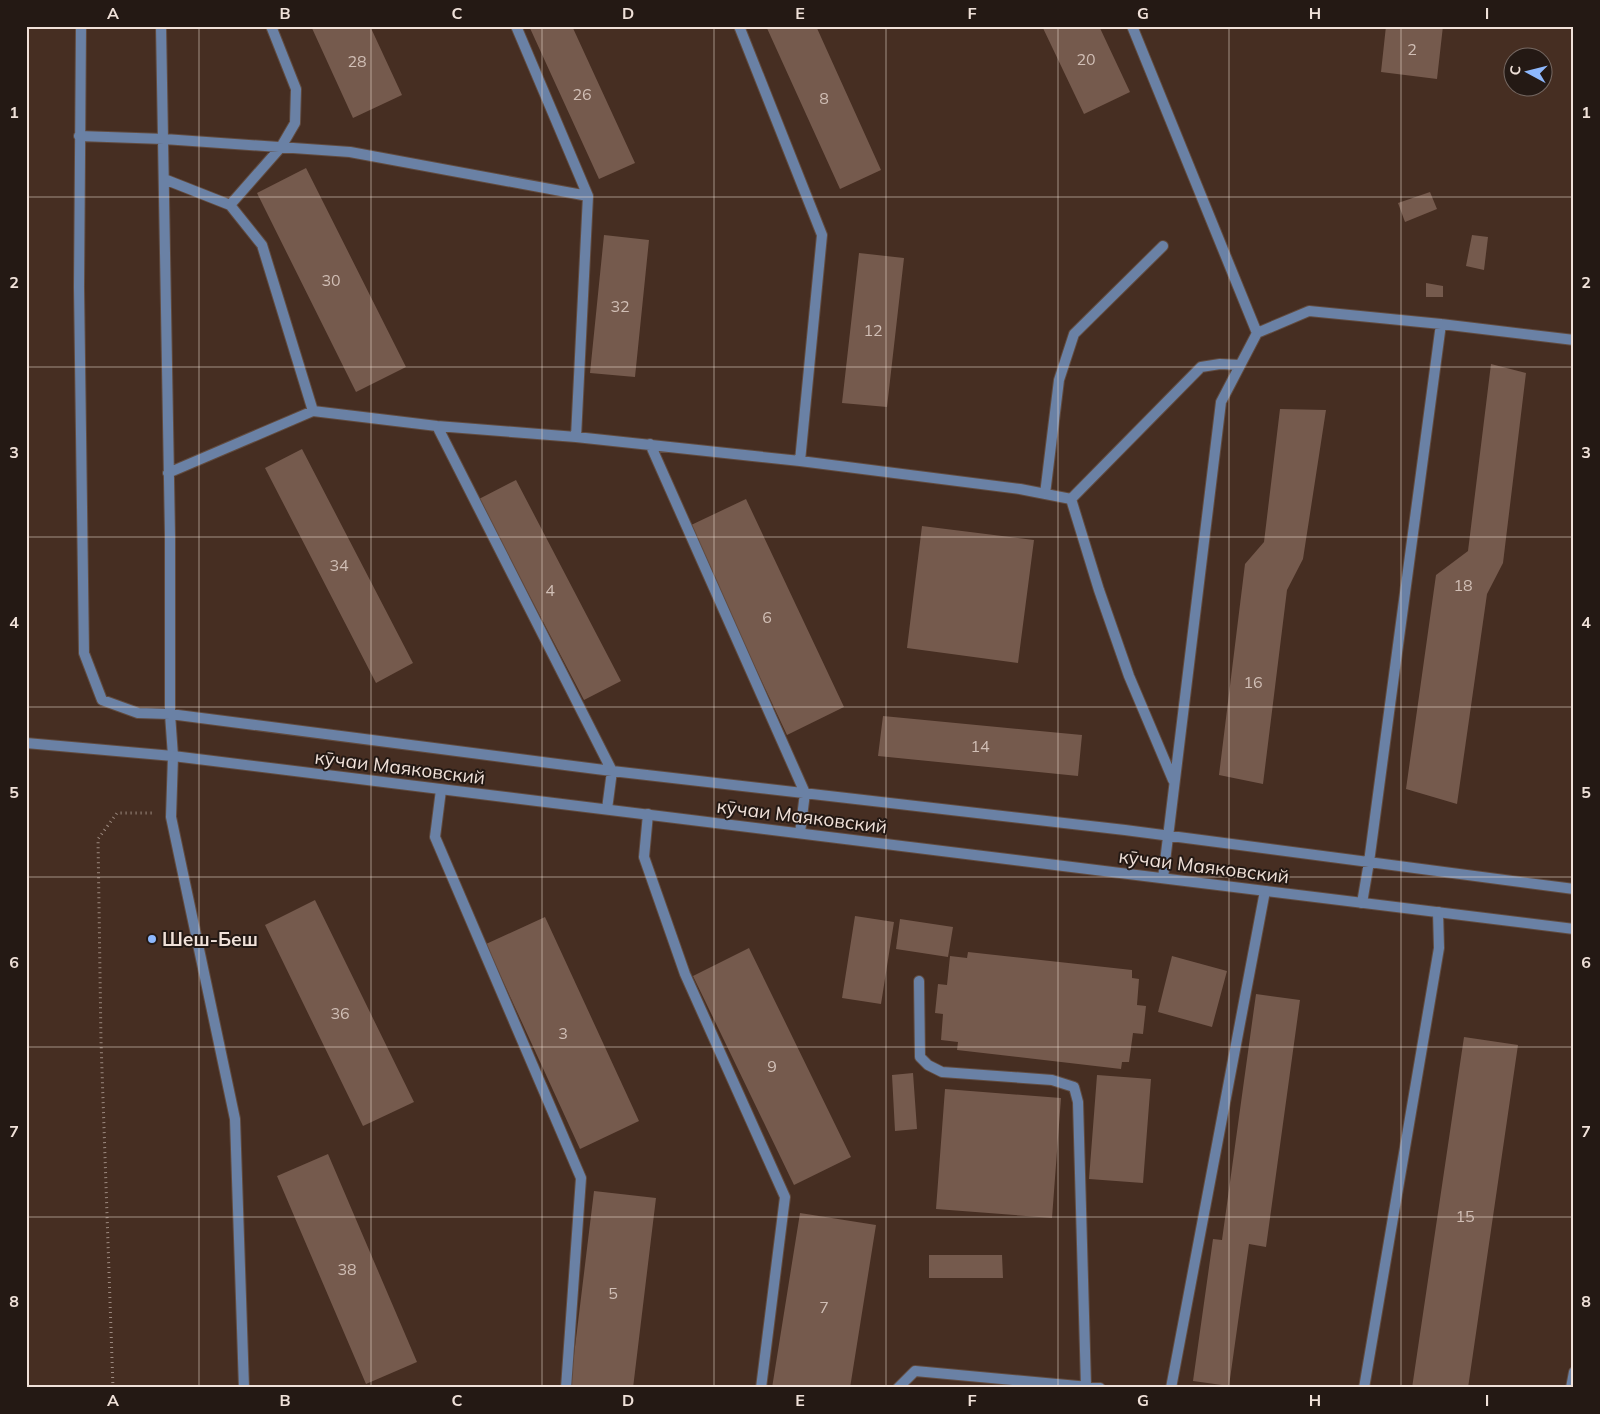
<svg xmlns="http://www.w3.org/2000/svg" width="1600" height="1414" font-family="Mulish,sans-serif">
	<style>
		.building { fill: #755a4d }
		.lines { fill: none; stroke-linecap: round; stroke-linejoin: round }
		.service-casing { stroke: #614b3f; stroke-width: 12 }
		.tertiary-casing { stroke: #614b3f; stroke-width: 12 }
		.path { stroke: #9d8a80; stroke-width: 3; stroke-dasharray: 1 4; stroke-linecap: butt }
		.service { stroke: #6a81a5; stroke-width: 10 }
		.tertiary { stroke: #6a81a5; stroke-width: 10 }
		.grid { fill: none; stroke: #f0e1d9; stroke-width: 1; stroke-opacity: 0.55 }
		.poi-dot { fill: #8eb8fd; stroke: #241914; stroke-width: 2 }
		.labels { text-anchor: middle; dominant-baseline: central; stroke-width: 4; stroke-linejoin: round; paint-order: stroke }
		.number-label { font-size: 16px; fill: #d1bfb6 }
		.street-label { font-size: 19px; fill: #f0e1d9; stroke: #241914 }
		.poi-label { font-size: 19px; font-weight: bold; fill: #f0e1d9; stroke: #241914; text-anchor: start }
		.neatline { fill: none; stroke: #f0e1d9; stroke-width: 2 }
		.grid-label { font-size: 16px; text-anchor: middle; font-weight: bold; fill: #f0e1d9 }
	</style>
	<rect width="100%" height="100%" fill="#462e22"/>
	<!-- building -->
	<path class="building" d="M311,26H370L402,95L353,118Z
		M529,26H572L635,163L599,179Z
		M766,26H816L881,170L840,189Z
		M1042,26H1099L1130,92L1084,114Z
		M1386,26H1443L1437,79L1381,72Z
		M306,168L406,367L356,392L257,193Z
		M1430,192L1437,209L1405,222L1398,203Z
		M604,235L649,240L635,377L590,373Z
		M1472,235L1488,237L1484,270L1466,266Z
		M859,253L904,258L887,407L842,403Z
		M1426,283L1443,286V297H1426Z
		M1491,364L1526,373L1503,563L1487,594L1457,804L1406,789L1436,575L1468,551Z
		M1280,409L1326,410L1303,559L1287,590L1263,784L1219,775L1245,564L1264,542Z
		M302,449L413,663L376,683L265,468Z
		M516,480L621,681L584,700L479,499Z
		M746,499L844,707L787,735L689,526Z
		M922,526L1034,540L1018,663L907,648Z
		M883,716L1082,735L1078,776L878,756Z
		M315,900L414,1102L363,1126L265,925Z
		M855,916L894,922L881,1004L842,998Z
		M545,917L639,1121L580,1149L486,944Z
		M900,919L953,927L948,957L896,949Z
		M749,948L851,1157L794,1185L693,976Z
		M968,952L1132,970V978L1139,979L1137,1005L1146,1006L1143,1034L1133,1033L1129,1062H1122L1121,1069L957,1050L958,1042L941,1040L943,1014L935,1013L938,984L947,985L950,956L967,958Z
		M1172,956L1227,971L1212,1027L1158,1012Z
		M1256,994L1300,1000L1266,1247L1249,1244L1229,1386L1193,1381L1213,1239L1222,1240Z
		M1464,1037L1518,1045L1468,1388H1412Z
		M913,1073L917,1129L895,1131L892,1075Z
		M1097,1075L1151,1079L1143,1183L1089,1179Z
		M945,1089L1061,1098L1052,1218L936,1209Z
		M328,1154L417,1362L366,1384L277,1176Z
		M594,1191L656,1198L633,1388H570Z
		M800,1213L876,1225L850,1388H772Z
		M929,1255H1002L1003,1278H929Z"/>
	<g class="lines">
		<defs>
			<path id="service" d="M81,26L79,287L84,653L102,700L138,713L170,714L612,771L1125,830L1574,889
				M161,26L170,536V714L173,756L171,817L235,1119L244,1388
				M516,26L588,196L576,437
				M739,26L822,235L800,461L1020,489L1071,499L1099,590L1129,676L1173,780
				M1132,26L1257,333
				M79,136L164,139L350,152L588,196
				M164,179L230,205L262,245L313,411
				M230,205L281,147L295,123L296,89L271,26
				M437,426L612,771L607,809
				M650,444L805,793L800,833
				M168,473L313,411L437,426L576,437L800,461
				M1045,494L1059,380L1074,334L1163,246
				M1071,499L1201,367L1220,364L1240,365
				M441,790L435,837L581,1178L566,1388
				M648,814L644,857L685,974L785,1197L761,1388
				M1163,878L1221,402L1257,333L1309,311L1441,324L1574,340
				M1362,903L1369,862L1441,324
				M919,981L920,1057L928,1065L942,1072L1052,1080L1074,1087L1078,1102L1086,1386
				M898,1388L915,1371L1100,1388
				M1171,1388L1265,891
				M1364,1388L1439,948L1438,912
				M1571,1388L1574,1372"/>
			<path id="tertiary" d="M26,743L173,756L1574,929"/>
		</defs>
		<!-- service casing -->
		<use href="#service" class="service-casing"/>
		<!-- tertiary casing -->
		<use href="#tertiary" class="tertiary-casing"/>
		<!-- path -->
		<path class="path" d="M113,1388L101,1041L98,839L117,813H153"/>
		<!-- service -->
		<use href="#service" class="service"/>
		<!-- tertiary -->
		<use href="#tertiary" class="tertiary"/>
	</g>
	<!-- grid -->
	<path class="grid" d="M199,26V1388M371,26V1388M542,26V1388M714,26V1388M886,26V1388M1058,26V1388M1229,26V1388M1401,26V1388M26,197H1574M26,367H1574M26,537H1574M26,707H1574M26,877H1574M26,1047H1574M26,1217H1574"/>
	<!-- markers -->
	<circle class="poi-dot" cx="152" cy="939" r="5"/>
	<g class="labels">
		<!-- number labels -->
		<g class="number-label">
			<text x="1412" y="49">2</text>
			<text x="1086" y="59">20</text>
			<text x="357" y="61">28</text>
			<text x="582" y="94">26</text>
			<text x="824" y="98">8</text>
			<text x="331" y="280">30</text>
			<text x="620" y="306">32</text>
			<text x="873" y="330">12</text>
			<text x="339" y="565">34</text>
			<text x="1463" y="585">18</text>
			<text x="550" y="590">4</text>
			<text x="767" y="617">6</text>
			<text x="1253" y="682">16</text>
			<text x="980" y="746">14</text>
			<text x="340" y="1013">36</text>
			<text x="563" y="1033">3</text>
			<text x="772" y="1066">9</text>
			<text x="1465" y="1216">15</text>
			<text x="347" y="1269">38</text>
			<text x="613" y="1293">5</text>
			<text x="824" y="1307">7</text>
		</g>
		<!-- street labels -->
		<g class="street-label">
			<text transform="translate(400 767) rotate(7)">кӯчаи Маяковский</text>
			<text transform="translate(802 816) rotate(7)">кӯчаи Маяковский</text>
			<text transform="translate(1204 866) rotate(7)">кӯчаи Маяковский</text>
		</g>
		<!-- poi labels -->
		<g class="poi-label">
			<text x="162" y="939">Шеш-Беш</text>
		</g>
	</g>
	<!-- border -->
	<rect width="1600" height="1414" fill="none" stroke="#241914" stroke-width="55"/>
	<!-- north arrow -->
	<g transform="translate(1528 72) rotate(277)"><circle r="24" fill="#241914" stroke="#766963"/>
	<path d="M0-4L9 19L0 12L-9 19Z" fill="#8eb8fd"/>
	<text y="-8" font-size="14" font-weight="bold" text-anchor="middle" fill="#f0e1d9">С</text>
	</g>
	<rect x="28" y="28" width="1544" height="1358" class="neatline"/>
	<g class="grid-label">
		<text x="113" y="19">A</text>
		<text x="285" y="19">B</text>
		<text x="457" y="19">C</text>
		<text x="628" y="19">D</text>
		<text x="800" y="19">E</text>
		<text x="972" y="19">F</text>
		<text x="1143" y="19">G</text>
		<text x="1315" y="19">H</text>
		<text x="1487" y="19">I</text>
		<text x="14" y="118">1</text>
		<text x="1586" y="118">1</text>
		<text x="14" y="288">2</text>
		<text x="1586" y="288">2</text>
		<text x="14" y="458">3</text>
		<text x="1586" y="458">3</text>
		<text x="14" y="628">4</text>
		<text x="1586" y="628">4</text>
		<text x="14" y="798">5</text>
		<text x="1586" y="798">5</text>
		<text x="14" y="968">6</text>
		<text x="1586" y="968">6</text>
		<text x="14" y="1137">7</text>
		<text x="1586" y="1137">7</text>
		<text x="14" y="1307">8</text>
		<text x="1586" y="1307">8</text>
		<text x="113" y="1406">A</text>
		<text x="285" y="1406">B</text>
		<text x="457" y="1406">C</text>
		<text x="628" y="1406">D</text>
		<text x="800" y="1406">E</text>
		<text x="972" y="1406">F</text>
		<text x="1143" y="1406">G</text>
		<text x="1315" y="1406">H</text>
		<text x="1487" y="1406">I</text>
	</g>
</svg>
